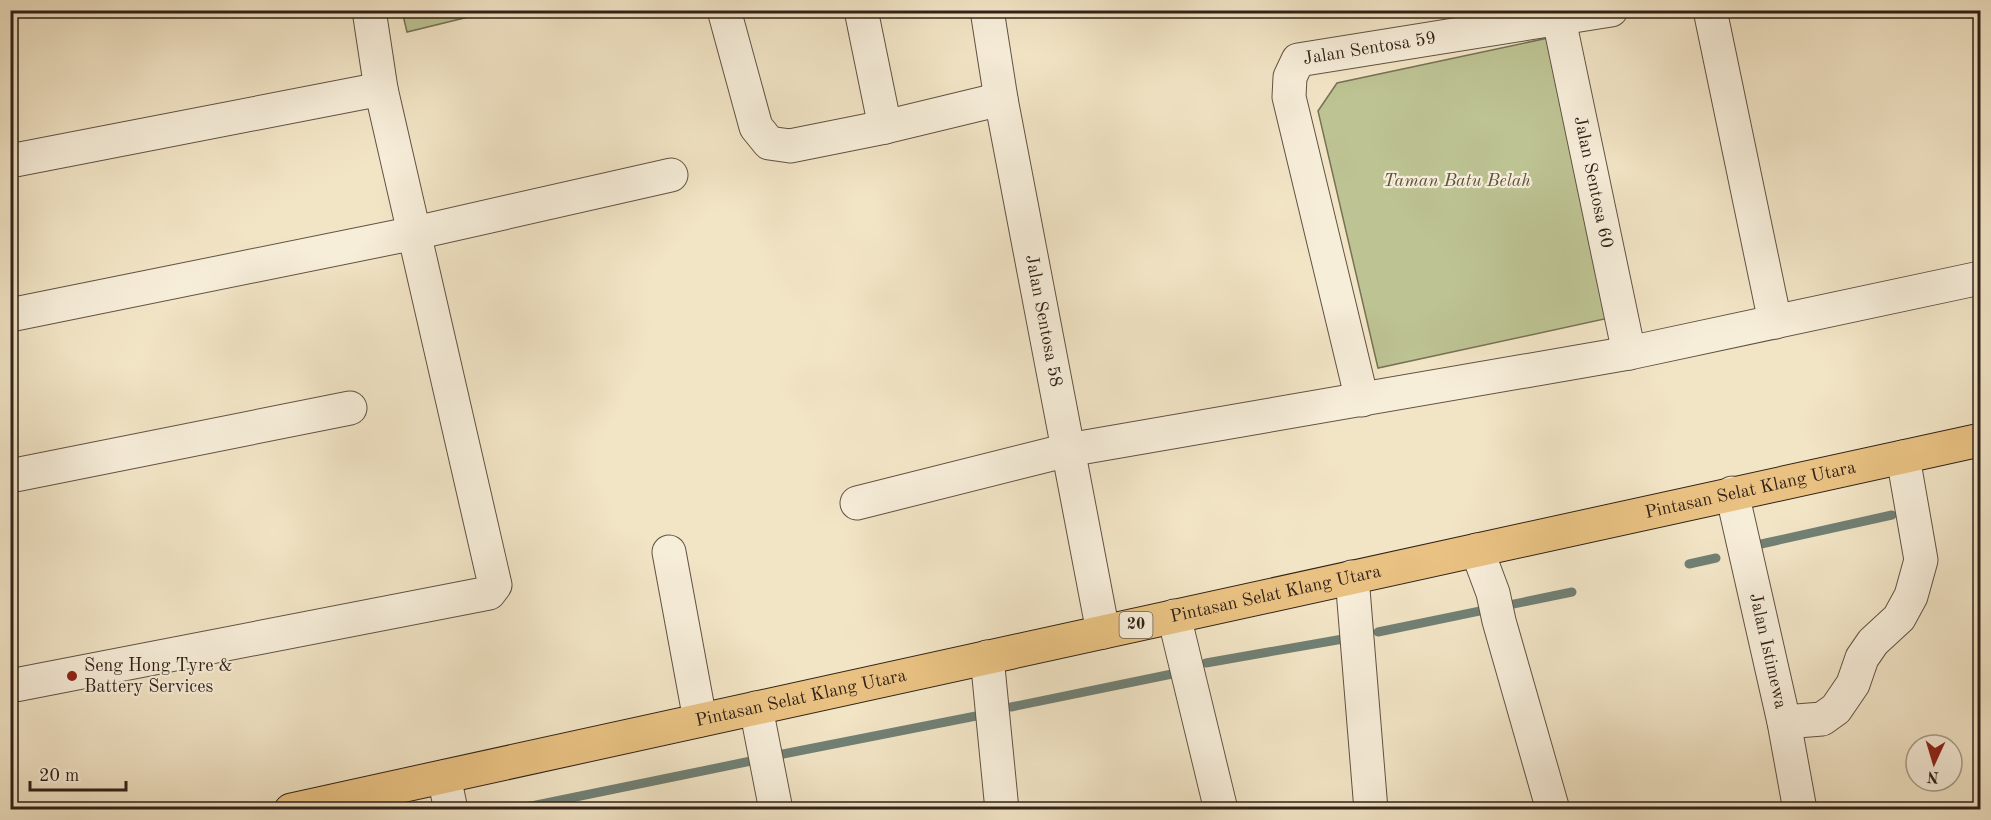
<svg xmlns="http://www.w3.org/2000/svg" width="1991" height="820" font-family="'Old Standard TT',serif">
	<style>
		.green { fill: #bdc393; stroke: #777256; stroke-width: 1.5 }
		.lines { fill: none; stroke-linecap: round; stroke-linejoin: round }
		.stream { stroke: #718075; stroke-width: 9 }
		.minor-casing { stroke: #615244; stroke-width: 35 }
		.highway-casing { stroke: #312118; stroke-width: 35 }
		.minor { stroke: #f7eeda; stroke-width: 33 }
		.highway { stroke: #e9c283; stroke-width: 33 }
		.poi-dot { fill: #8f2418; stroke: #f7eeda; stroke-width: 2 }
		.labels { text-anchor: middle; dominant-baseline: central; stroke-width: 4.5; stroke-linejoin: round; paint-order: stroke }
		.shield { fill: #f7eeda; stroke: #6c5e52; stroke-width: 1.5 }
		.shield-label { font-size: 16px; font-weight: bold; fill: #312118 }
		.street-label { font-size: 18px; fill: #312118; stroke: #f7eeda }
		.park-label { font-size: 18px; font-style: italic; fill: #5b523d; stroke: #f7eeda }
		.poi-label { font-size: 18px; fill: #312118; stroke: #f7eeda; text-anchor: start }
	</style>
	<rect width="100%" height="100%" fill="#f2e5c6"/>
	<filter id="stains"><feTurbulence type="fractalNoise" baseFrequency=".00333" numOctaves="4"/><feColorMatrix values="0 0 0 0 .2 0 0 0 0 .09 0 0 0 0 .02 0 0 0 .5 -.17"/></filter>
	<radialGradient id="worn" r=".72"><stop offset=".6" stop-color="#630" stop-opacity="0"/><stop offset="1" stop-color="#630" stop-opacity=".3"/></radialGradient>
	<!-- green -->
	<path class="green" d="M402,11V10L493,11L407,32Z
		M1548,38L1609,318L1378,368L1318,111L1337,83Z"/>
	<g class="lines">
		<!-- stream -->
		<path class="stream" d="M1752,546L1892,515
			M1689,564L1716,558
			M1378,632L1572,592
			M1206,663L1343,639
			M1011,707L1172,674
			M783,754L976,716
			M512,810L751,761"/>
		<defs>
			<g id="minor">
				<path d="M724,10L756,127L769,143L790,146L885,127L1001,99"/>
				<path d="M861,10L885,127"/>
				<path id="s1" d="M987,10L1001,99L1103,632"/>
				<path id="s2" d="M1557,10L1629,353"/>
				<path d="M1710,10L1775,322"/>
				<path d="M10,161L381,89"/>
				<path d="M10,315L415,233L671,175"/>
				<path id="s3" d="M1362,400L1289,97L1290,77L1298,60L1611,10"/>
				<path d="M10,476L350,408"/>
				<path id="s4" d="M1732,493L1784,722L1800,810"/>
				<path d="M857,503L1068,450L1629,353L1980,278"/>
				<path d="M1477,550L1493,593L1499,621L1553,810"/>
				<path d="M669,552L700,720"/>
				<path d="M1352,577L1371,810"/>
				<path d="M1174,616L1221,810"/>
				<path d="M987,657L1002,810"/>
				<path d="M10,686L489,593L495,585L381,89L369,10"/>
				<path d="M756,708L776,810"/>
				<path d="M1784,722L1822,719L1836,709L1853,684L1862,658L1873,642L1899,618L1911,596L1921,560L1903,457"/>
				<path d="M444,777L451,810"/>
			</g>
			<g id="highway">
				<path id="s5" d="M291,810L1980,440"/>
			</g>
		</defs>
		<!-- minor casing -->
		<use href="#minor" class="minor-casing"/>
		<!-- highway casing -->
		<use href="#highway" class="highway-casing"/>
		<!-- minor -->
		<use href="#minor" class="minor"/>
		<!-- highway -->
		<use href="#highway" class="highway"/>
	</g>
	<!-- markers -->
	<circle class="poi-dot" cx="72" cy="676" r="6"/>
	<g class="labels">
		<!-- shield labels -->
		<rect class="shield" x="1119.5" y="612" width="33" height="26" rx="4.5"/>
		<g class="shield-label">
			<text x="1136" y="625">20</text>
		</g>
		<!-- street labels -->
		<g class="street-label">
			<text stroke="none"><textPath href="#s3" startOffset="423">Jalan Sentosa 59</textPath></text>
			<text stroke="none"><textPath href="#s2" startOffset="176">Jalan Sentosa 60</textPath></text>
			<text stroke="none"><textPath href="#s1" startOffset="316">Jalan Sentosa 58</textPath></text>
			<text stroke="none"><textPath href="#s5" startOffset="1494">Pintasan Selat Klang Utara</textPath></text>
			<text stroke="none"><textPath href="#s5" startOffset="1008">Pintasan Selat Klang Utara</textPath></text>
			<text stroke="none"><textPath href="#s4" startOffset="162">Jalan Istimewa</textPath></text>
			<text stroke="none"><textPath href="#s5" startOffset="522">Pintasan Selat Klang Utara</textPath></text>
		</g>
		<!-- park labels -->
		<g class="park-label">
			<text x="1457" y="181">Taman Batu Belah</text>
		</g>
		<!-- poi labels -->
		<g class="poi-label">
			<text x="84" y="666">Seng Hong Tyre &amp;<tspan x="84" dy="21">Battery Services</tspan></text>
		</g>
	</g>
	<!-- margin -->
	<rect width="1991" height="820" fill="none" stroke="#f2e5c6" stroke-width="36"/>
	<rect x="12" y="12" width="1967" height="796" fill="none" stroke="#312118" stroke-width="3"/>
	<rect x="18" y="18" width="1955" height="784" fill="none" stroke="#312118" stroke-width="1.5"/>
	<!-- north arrow -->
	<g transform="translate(1934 763) rotate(184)"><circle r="28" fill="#f7eeda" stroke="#a89c8c" stroke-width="1.5"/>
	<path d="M0-4.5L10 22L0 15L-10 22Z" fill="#8f2418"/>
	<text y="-9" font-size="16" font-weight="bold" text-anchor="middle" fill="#312118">N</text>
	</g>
	<!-- scale -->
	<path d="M30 781v9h96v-9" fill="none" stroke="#312118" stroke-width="3"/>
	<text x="39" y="781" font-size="18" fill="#312118" stroke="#f7eeda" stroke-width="4.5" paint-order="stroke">20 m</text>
	<rect width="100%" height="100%" filter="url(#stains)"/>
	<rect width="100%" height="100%" fill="url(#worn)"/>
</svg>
